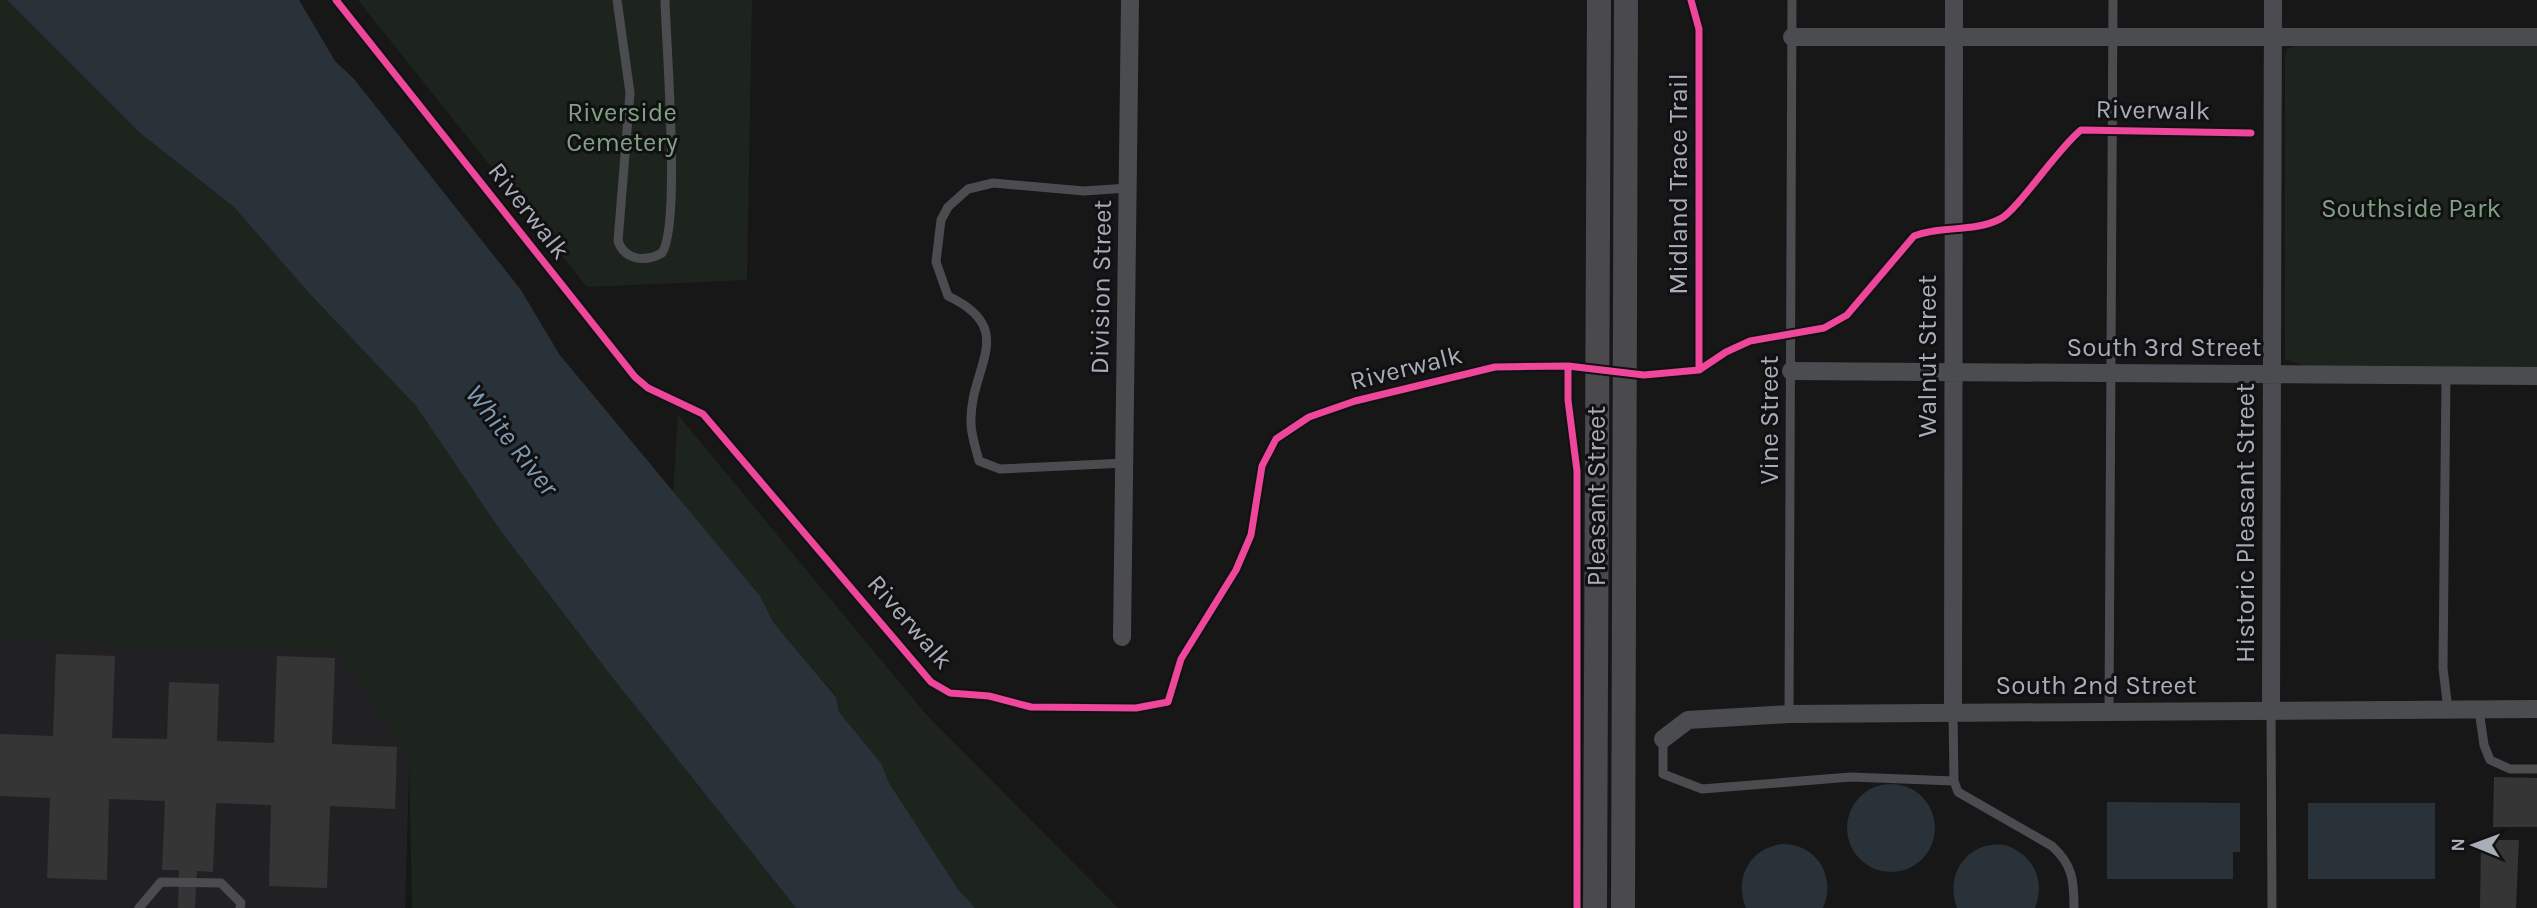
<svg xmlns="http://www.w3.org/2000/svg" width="2537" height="908" font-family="Karla,sans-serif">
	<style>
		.built { fill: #212123 }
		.green { fill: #1d241e }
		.water { fill: #2a3239 }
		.building { fill: #353536 }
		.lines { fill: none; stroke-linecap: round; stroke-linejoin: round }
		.lane { stroke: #4b4c50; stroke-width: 9 }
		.street { stroke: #4b4c50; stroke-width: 18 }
		.secondary { stroke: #4a4a4e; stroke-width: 24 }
		.cycleway-casing { stroke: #111113; stroke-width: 11 }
		.cycleway { stroke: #ed469a; stroke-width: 7 }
		.labels { text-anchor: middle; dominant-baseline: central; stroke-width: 6; stroke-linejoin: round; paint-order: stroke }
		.street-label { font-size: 26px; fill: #a8adb8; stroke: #111113 }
		.park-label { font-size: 26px; fill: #7fa381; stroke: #111113 }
		.water-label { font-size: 28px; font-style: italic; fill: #7f9bb3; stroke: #111113 }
	</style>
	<rect width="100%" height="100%" fill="#171717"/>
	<!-- built -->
	<path class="built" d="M0,630L413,640L405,908H0Z"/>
	<!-- green -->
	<path class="green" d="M0,0H7L140,133L234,207L309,293L416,406L500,530L612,677L796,908H412L409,759L339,651L0,640Z
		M358,0H752L747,280L587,287Z
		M2298,46H2537V368L2307,367L2285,359V57L2287,49Z
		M678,415L924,712L1118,908H975L958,889L889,783L881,763L839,712L836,696L773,622L760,596L673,494Z"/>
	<!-- water -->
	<path class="water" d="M7,0H299L335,61L354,79L521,290L559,354L760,596L773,622L836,697L839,712L881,763L889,783L958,889L975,908H796L612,677L500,530L416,406L309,293L234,207L140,133Z
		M1847 828a44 44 0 1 1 88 0a44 44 0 1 1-88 0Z
		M2107,802L2240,803V852H2233V879H2107Z
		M2308,803H2435V879H2308Z
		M1781,844C1816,843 1837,876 1823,908H1746C1734,879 1749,849 1781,844Z
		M2005,845C2033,854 2046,880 2035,908H1957C1944,874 1968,840 2005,845Z"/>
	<!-- building -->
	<path class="building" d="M56,654L115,656L112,738L167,739L169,682L219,684L217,741L274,743L277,656L335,658L332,744L397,747L395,809L330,806L327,888L269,886L271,805L216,803L213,872L197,871L195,908H178L179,870H162L165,801L109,799L107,880L47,878L50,798L0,796V734L53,736Z
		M2494,777L2537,778V827H2493Z
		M2481,840H2519L2516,908H2480Z"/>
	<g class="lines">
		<!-- lane -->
		<path class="lane" d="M617,0L630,93L618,241C625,261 646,262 662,253C681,225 666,44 665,0
			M2446,375L2443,668L2448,710
			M1125,463L1000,469L979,461C976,449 971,435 971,423C969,367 1020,330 948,296L936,262L941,220L948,207L968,189L993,183L1084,191L1128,188
			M2271,710L2272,908
			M2479,710L2484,745L2490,760L2510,769H2537
			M1953,712L1954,781L1958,792L2052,846C2073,865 2074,881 2074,908
			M2109,712L2113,0
			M1789,714L1792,0
			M1663,739V774L1702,789L1851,777L1954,781
			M139,908L161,882L221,883L241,903L240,908"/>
		<!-- street -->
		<path class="street" d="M1792,37H2537
			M1791,371L2537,376
			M1122,637L1130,0
			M2271,710L2273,0
			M1953,712L1954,0
			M1663,739L1688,720L1789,714L2537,709"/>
		<!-- secondary -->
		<path class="secondary" d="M1595,908L1599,0
			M1623,908L1626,0"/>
		<defs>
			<path id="cycleway" d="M336,0L635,377L648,388L703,414L931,682L950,693L989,696L1031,707L1136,708L1168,702L1181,659L1236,570L1251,535L1262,466L1276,439L1309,417L1355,401L1495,367L1568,366L1644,375L1699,370L1726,352L1750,341L1824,328L1847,315L1914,236C1942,225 1972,233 2000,219C2017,211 2058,148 2081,130L2251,133
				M1691,0L1699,29V370
				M1568,366V400L1577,471V908"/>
		</defs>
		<!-- cycleway casing -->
		<use href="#cycleway" class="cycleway-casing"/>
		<!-- cycleway -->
		<use href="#cycleway" class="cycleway"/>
	</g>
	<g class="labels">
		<!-- street labels -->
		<g class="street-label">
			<text transform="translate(2153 110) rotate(1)">Riverwalk</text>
			<text transform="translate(1678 184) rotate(-90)">Midland Trace Trail</text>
			<text transform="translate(529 211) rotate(52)">Riverwalk</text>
			<text transform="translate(1101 287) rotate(-89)">Division Street</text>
			<text x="2164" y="347">South 3rd Street</text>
			<text transform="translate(1927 356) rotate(-90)">Walnut Street</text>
			<text transform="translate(1406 368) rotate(-14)">Riverwalk</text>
			<text transform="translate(1769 420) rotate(-90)">Vine Street</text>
			<text transform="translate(1596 496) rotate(-90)">Pleasant Street</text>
			<text transform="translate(2245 523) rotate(-90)">Historic Pleasant Street</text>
			<text transform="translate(910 622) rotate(49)">Riverwalk</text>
			<text x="2096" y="685">South 2nd Street</text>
		</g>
		<!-- park labels -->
		<g class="park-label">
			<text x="622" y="112">Riverside<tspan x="622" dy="30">Cemetery</tspan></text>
			<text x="2411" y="208">Southside Park</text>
		</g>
		<!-- water labels -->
		<g class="water-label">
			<text transform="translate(512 440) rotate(52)">White River</text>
		</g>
	</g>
	<!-- north arrow -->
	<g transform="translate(2474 845) rotate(271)" stroke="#111113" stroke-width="5" paint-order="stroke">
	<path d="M0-5L12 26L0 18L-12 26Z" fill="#a8adb8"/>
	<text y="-10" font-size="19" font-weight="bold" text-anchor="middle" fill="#a8adb8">N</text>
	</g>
</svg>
